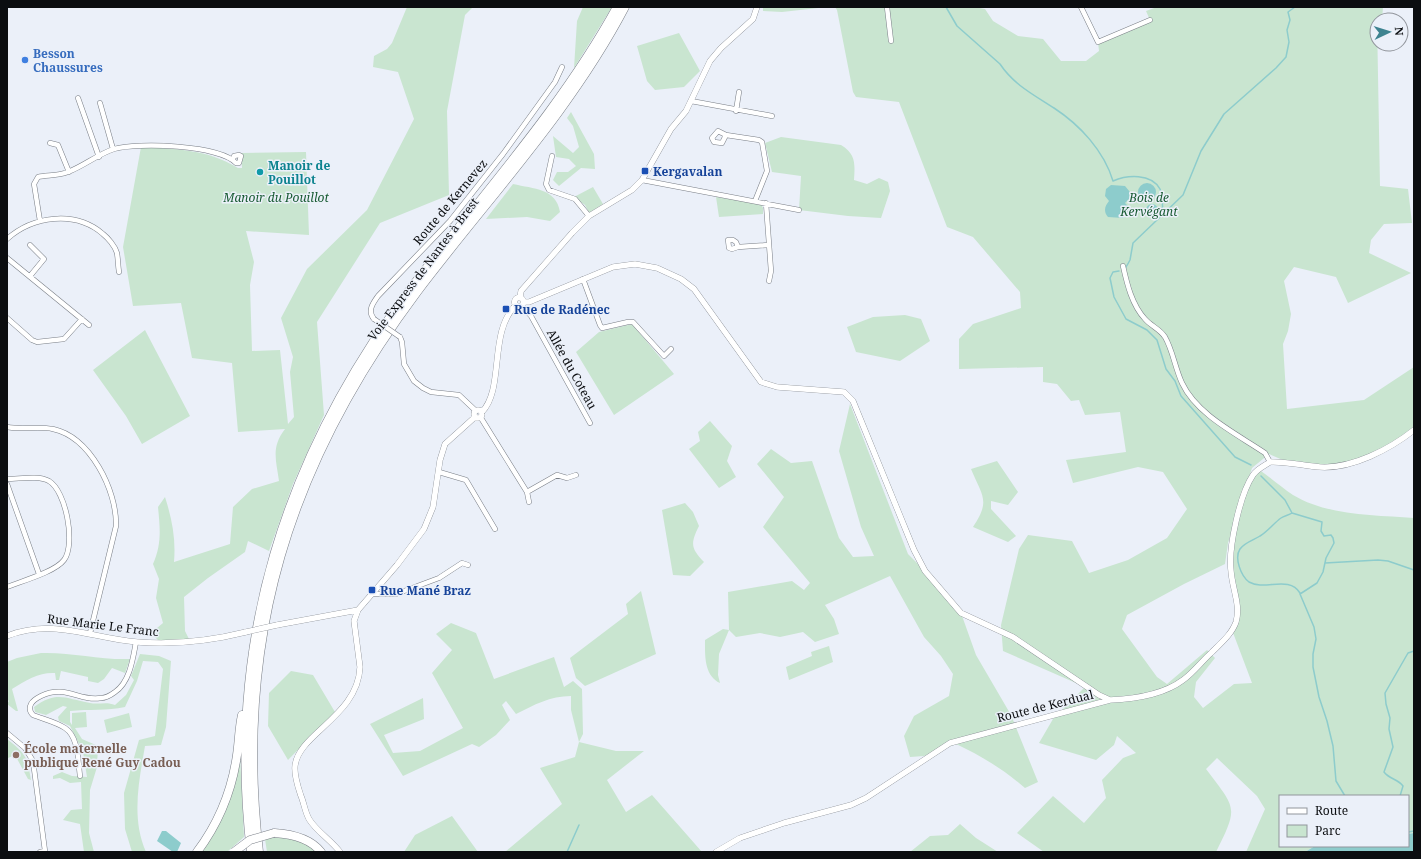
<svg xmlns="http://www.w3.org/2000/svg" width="1421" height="859" font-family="'Noto Serif',serif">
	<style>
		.green { fill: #c9e5d0 }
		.water { fill: #8dcccc }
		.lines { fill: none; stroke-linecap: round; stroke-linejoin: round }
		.stream { stroke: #8dcccc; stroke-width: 1.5 }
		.minor-casing { stroke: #797e86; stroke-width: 5.5 }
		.tertiary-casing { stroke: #797e86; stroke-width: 6 }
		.trunk-casing { stroke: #797e86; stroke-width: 9 }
		.minor { stroke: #fff; stroke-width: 4.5 }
		.tertiary { stroke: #fff; stroke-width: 5.5 }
		.trunk { stroke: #fff; stroke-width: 8 }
		.minor-bridge-casing { stroke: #797e86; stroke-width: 5.5; stroke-linecap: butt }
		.tertiary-bridge-casing { stroke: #797e86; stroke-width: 6; stroke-linecap: butt }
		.trunk-bridge-casing { stroke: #797e86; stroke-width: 9; stroke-linecap: butt }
		.minor-bridge { stroke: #fff; stroke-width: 4.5 }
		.tertiary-bridge { stroke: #fff; stroke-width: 5.5 }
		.trunk-bridge { stroke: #fff; stroke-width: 8 }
		.shop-dot { fill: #3f7fe0; stroke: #ebf0f9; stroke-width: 1.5 }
		.transit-dot { fill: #1a4fb4; stroke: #ebf0f9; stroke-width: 1.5 }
		.culture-dot { fill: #0f9aa8; stroke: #ebf0f9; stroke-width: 1.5 }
		.education-dot { fill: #8d6e63; stroke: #ebf0f9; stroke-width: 1.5 }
		.labels { text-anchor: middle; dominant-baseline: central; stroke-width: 3; stroke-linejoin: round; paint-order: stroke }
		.shop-label { font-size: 12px; font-weight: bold; fill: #366cbe; stroke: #ebf0f9; text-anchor: start }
		.culture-label { font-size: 12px; font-weight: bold; fill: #0d838f; stroke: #ebf0f9; text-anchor: start }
		.transit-label { font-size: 12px; font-weight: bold; fill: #164399; stroke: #ebf0f9; text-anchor: start }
		.park-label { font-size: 12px; font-style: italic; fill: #175a32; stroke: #ebf0f9 }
		.street-label { font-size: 12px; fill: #0b0d10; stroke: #ebf0f9 }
		.education-label { font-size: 12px; font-weight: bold; fill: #785e54; stroke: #ebf0f9; text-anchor: start }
	</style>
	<rect width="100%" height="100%" fill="#ebf0f9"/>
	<!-- green -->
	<path class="green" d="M407,7H473L465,15L447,111L449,195L380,223L317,322L324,415L293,484L269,551L248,541L245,552L208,578L184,597L185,631L190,641L160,642L151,633L163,623L156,598L159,579L153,564C162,544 160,528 158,507L165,497C172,519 176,539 174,562L230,544L233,507L252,489L279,481C276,460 271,447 285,429L238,432L232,363L192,358L181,303L133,306L123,247L141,147C176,149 207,149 238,168H242L241,153L306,152L309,235L246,231L254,262L250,285L252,351L280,350L288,424L294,417L290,372L293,357L281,318L307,269L367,210L414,119L398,72L373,67L374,56L387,49L392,43Z
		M583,7H612L574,68L577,21Z
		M763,7H827L782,12L763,11Z
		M835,7H974L985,9L993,21L1018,36L1043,39L1061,61H1086L1099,51L1098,42L1150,20L1146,11L1157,7H1383L1382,20H1377L1380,186L1408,189L1412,223L1384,224L1371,240L1369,253L1411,273L1348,303L1336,277L1294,267L1284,281L1291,314L1288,331L1283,344L1287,409L1364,400L1414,367V430L1375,453L1338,465L1292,464L1269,454L1252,468L1228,543L1225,564L1184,584L1127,615L1122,629L1157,677L1167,684L1207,650L1215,658L1196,682L1194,697L1203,708L1234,684L1252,683L1232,630L1236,622L1230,551L1246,492L1258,469C1270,477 1281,487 1293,495C1328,516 1375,515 1414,518V833L1408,834V796H1280V846H1315L1305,852H1246L1265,809L1257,796L1217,758L1206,769C1236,809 1239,806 1216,852H1044L1017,833L1053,796L1084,823L1106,798L1102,780L1123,758L1136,753L1117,736L1114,745L1096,760L1039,743L1053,719L1085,687L1003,651L1001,625L1019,549L1028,535L1072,541L1089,573L1128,560L1167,538L1187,509L1163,472L1138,467L1073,483L1066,460L1126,452L1120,412L1085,415L1079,400L1071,401L1057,384L1043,382V367L959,369V339L973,324L1021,308L1020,292L973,237L947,227L899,102L856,97L853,92L837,10Z
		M679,33L700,71L684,87L655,90L647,81L637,46Z
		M571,112L594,154L595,169L581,168L559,186L553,180L557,172H568L576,166L569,159L556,157L553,136L573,153L579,147L573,126L567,118Z
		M781,137L841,145C856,154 855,164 854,180L867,184L879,178L888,182L890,191L881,218L848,216L799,210L801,176L772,172L765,143Z
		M513,184C534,189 556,188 560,212L550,221L527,217L486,219Z
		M593,187L603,204L589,213L585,205L574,197Z
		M716,197L761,204L763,208V214L719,217Z
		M905,315L921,319L930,341L900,361L856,352L847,327L873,317Z
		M632,324L674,374L614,415L576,352L599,332Z
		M145,330L190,416L142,444L126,416L93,370Z
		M850,404L908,554L925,571L961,613L976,655L1011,715L1038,782L1025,788C1004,770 982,756 956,744L924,756L910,757L904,736L914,716L949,696L953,674L941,656L924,637L890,576L825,605L834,619L839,634L815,642L803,632L780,637L760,633L736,637L729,630L719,654L718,675L720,683C704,675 705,656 705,640L723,629L729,630L728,592L792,581L804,590L810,583L763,527L784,497L757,464L771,449L791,463L812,461L839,538L853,557L874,556L861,527L839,451Z
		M710,421L732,446L727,461L736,477L719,488L689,449L700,441L698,432Z
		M997,461L1018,492L1008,505L991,501V509L1016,536L1008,542L973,527C991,500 982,496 971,469Z
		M685,503L693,512L699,526C690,544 691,548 704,562L690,576L673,575L662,510Z
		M641,591L656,654L585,686L576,678L570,658L628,614L626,604Z
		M451,623L476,633L494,679L554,657L564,687L573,681L582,689L583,734L579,742L616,751H644L607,780L626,812L652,795L702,852H505L562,804L540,768L575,757L579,742L571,710V696C550,696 534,705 516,714L506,701L502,705L510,720L496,735L479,747L472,744L403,776L370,724L423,698L424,719L384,735L393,753L420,751L463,728L432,673L452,650L436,634Z
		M829,646L833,662L789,680L786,667L812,656L811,652Z
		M41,653C71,652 100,660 130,659L125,673L112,668L104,679L98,683L88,681V677L61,671L59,680H56L55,673C40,672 26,680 12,689L18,711H16L7,704L9,701L7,699V662L17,658Z
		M140,654L159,656L171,661L166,727L161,745L145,746C139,781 131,818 146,852H132L125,829L124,793L139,740L155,736L163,669L158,662L143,661L137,681L125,707C107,711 89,709 70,711V722L72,725V713L86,712L87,727L75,728L82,739L98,746L97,767L90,790L89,833L94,852H84L80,824L63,820L71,810L82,809L81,782L70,783L60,778L53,779V776L62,772L72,776L87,777L83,752L70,726L59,721L58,717L67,707L63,706L46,715L35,712L34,707C57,690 66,699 90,703C99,705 106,701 115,705L126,695L134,680L131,676Z
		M291,671L313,675L335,712L288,760L268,726L269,693Z
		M129,713L132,727L107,733L104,720Z
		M7,739C26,754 27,756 31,780L28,779L15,755L8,758Z
		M240,755L244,837L227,852H200Z
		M452,816L478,852H404L415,835Z
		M960,824L976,838L998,852H910L930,836L948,835Z
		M285,836L308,845L316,852H267L265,839Z"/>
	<!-- water -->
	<path class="water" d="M1138 192a9 9 0 1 1 18 0a9 9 0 1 1-18 0Z
		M1111,185L1125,186L1130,192L1129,199L1125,203L1128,206L1127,214L1123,218L1108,217C1103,211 1105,206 1109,201L1105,196L1106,189Z
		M1146 210a6 6 0 1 1 12 0a6 6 0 1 1-12 0Z
		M162,831H166L181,843L177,852H173L157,841Z
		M1414,833V852H1305L1315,846H1408V834Z"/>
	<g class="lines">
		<!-- stream -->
		<path class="stream" d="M946,7L957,26L1000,64C1014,85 1034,95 1054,108C1080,125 1104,151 1113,181C1127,175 1151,173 1160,189C1163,195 1162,206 1163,212
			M1125,269L1130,260L1133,243L1183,195L1201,151L1224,114L1276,68L1286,57L1289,42L1287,30L1290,20L1288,12L1295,7
			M1119,271L1113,272L1110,278L1114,297L1126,319L1147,330L1157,340L1166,369L1175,381L1181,396L1235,457L1251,465
			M1261,476L1285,500L1292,513L1322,522L1321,531L1324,536L1331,535L1333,538L1334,543L1326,558L1323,572L1317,583L1300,594L1314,627L1316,639L1313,654V667L1319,697L1327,721L1333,746L1336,781L1345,796
			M1292,513C1289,515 1284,516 1281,518C1274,523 1268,531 1260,536C1254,540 1245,542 1240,549C1234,558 1241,576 1249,582C1265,591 1289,575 1300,593
			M1325,563L1378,560L1388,561L1414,570
			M1400,796L1403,786C1398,779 1389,779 1384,772L1393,747L1389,729L1390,718L1386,704L1385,693L1408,653L1414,651
			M1408,832L1414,831
			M567,852L579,825"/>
		<defs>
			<path id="minor" d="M887,7L891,41
				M1081,7L1098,42L1150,20
				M78,98L99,157
				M691,101L772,116
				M100,103L113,149
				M736,111L739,92
				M726,135L722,143L714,142L712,138L718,131L726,135L759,140L762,142L767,171L755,201
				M50,143L58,145L69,172
				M552,156L546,184L549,190L575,199L589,216
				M642,180L799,210
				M766,203L771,271L769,281
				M40,221L34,184L38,177C47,175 58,176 68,172C84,166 98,154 114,149C137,142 220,145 236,163H239L241,156L239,155L234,156L233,159
				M7,239C33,216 75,210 103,234C108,238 115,246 117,253C118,259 118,266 119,272
				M738,247L732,249L729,248L728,240H733L736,242L738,247L768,245
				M7,258L89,325
				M1123,266C1127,284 1132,305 1145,319C1151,326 1160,329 1165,337C1173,351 1175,368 1182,383C1197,415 1237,434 1265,453L1270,462
				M30,276L44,259L30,245
				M583,279L600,325L602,328L628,322H633L664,356L671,349
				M522,306L531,316L590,423
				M7,318L32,340L37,342L64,339L82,319
				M374,319C367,311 373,303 378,296L450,221L503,154L555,82L562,67
				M400,337L402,342L404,364L414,381L423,388L431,392L459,395L476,411
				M481,418L527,492L529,502
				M7,427C22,430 38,426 53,429C90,437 117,490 116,526L90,633
				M439,472L466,480L495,529
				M7,479C20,479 38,475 49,481C66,491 76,544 64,560C55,572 22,581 7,587
				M7,484L39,574
				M527,492L557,475L567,478L576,475
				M371,594H396L439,578L462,563L468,565
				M7,733L25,748L33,761L45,851L40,852
				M80,776C78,762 79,737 65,728C56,722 43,719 33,715C30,712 29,708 31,704C33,700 37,698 41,696C66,684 79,702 101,698C105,698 111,695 115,692C130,682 133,658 136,642"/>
			<path id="tertiary" d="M514.5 302a4.5 4.5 0 1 1 9 0a4.5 4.5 0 1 1-9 0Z
				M520,298L521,291L572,233L589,216L632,190L642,180L671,129L686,111L710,61L721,48L753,19L757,7
				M524,302H529L613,267L635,264L657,268L681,279L694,289L761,382L777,387L844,392L853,401L914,550L925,571L961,613L1013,637L1099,695L1110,700
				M474 414a4 4 0 1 1 8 0a4 4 0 1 1-8 0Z
				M482,412C505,388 488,332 516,305
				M277,625L358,610
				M7,636C54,618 91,638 137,642C174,645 210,641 246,632
				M340,852C331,840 316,831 309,819C305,812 304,803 301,796C298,787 294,776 295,766C298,734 358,716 360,667L354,621L358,610L397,565L424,529L433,507L440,460L445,444L475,417
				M716,852L740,838L784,823L851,805L866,798L950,743L1110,700C1134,699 1163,695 1183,680C1193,673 1202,661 1211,653C1220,644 1232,634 1236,622C1241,605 1232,588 1231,571C1228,548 1240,494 1253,475C1257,469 1264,466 1270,462C1286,461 1304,466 1320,467C1352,469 1390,449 1414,430"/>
			<path id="trunk" d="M274,833C291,834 310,838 321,852
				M197,852C218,824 232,790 237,755C239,742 239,728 242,715
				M251,852C226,641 285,456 411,288C481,196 561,109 617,7
				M259,852C234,639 289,463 417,292C488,198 570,112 625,7"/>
		</defs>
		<!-- minor casing -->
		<use href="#minor" class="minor-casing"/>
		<!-- tertiary casing -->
		<use href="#tertiary" class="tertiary-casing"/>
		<!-- trunk casing -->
		<use href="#trunk" class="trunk-casing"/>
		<!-- minor -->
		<use href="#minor" class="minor"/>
		<!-- tertiary -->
		<use href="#tertiary" class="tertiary"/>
		<!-- trunk -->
		<use href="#trunk" class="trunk"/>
		<defs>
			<path id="minor-bridge" d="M374,319L400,337"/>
			<path id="tertiary-bridge" d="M246,632L277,625"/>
			<path id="trunk-bridge" d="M234,852L250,840L274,833"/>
		</defs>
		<!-- minor-bridge casing -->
		<use href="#minor-bridge" class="minor-bridge-casing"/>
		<!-- tertiary-bridge casing -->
		<use href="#tertiary-bridge" class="tertiary-bridge-casing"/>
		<!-- trunk-bridge casing -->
		<use href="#trunk-bridge" class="trunk-bridge-casing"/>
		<!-- minor-bridge -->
		<use href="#minor-bridge" class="minor-bridge"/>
		<!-- tertiary-bridge -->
		<use href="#tertiary-bridge" class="tertiary-bridge"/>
		<!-- trunk-bridge -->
		<use href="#trunk-bridge" class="trunk-bridge"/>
	</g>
	<!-- markers -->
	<circle class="shop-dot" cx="25" cy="60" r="4"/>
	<g class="transit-dot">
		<rect x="641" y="167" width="8" height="8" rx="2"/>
		<rect x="502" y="305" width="8" height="8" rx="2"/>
		<rect x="368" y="586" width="8" height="8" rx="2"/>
	</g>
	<circle class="culture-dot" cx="260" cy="172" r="4"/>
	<circle class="education-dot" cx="16" cy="755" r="4"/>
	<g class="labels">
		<!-- shop labels -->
		<g class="shop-label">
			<text x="33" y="53">Besson<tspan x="33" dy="14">Chaussures</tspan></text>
		</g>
		<!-- culture labels -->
		<g class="culture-label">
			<text x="268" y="165">Manoir de<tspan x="268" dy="14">Pouillot</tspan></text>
		</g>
		<!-- transit labels -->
		<g class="transit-label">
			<text x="653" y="171">Kergavalan</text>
			<text x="514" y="309">Rue de Radénec</text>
			<text x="380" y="590">Rue Mané Braz</text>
		</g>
		<!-- park labels -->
		<g class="park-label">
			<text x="276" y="197">Manoir du Pouillot</text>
			<text x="1149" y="197">Bois de<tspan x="1149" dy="14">Kervégant</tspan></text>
		</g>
		<!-- street labels -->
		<g class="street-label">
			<text transform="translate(450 202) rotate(-50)">Route de Kernevez</text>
			<text transform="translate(423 269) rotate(-53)">Voie Express de Nantes à Brest</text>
			<text transform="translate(572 369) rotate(61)">Allée du Coteau</text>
			<text transform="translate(103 625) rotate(7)">Rue Marie Le Franc</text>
			<text transform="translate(1045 706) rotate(-14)">Route de Kerdual</text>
		</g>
		<!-- education labels -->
		<g class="education-label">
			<text x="24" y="748">École maternelle<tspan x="24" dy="14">publique René Guy Cadou</tspan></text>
		</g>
	</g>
	<!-- border -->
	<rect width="1421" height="859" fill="none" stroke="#0b0d10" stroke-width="16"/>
	<!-- legend -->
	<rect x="1279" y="795" width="130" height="52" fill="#ebf0f9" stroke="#91959c"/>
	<rect x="1287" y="808" width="20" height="6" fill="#ffffff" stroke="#91959c"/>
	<text x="1315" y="815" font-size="12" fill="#0b0d10">Route</text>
	<rect x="1287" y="825" width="20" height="12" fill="#c9e5d0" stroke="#91959c"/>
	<text x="1315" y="835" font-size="12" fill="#0b0d10">Parc</text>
	<!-- north arrow -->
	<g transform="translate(1389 32) rotate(86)"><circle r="19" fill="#ebf0f9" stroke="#91959c"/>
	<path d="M0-3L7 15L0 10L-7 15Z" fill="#3e8390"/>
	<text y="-6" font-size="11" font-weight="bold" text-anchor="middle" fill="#0b0d10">N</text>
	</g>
</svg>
